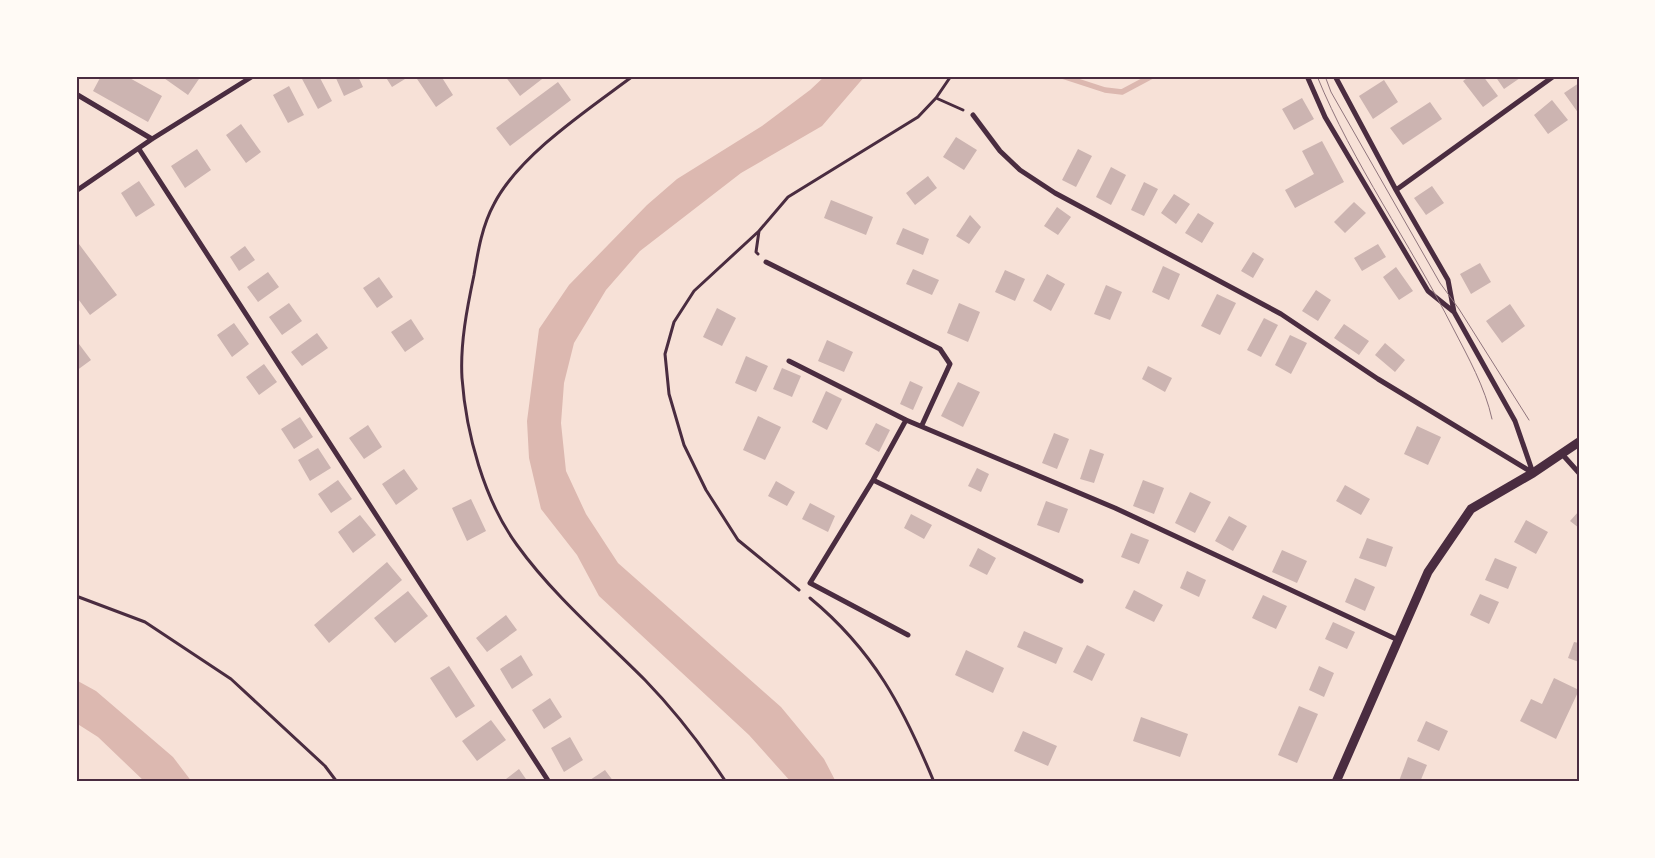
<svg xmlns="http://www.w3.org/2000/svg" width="1655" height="858" font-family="'Exo 2',sans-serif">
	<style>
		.water { fill: #dcb8b0 }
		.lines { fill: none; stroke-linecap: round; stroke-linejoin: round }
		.stream { stroke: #dcb8b0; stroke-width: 5.5 }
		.building { fill: #ccb4b1 }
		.path { stroke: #4a2c40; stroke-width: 3 }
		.minor { stroke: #4a2c40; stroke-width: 5 }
		.tertiary { stroke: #4a2c40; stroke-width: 9 }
		.tram { stroke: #8f747c; stroke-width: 1 }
		.neatline { fill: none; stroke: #4a2c40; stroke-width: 2 }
	</style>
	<rect width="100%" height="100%" fill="#f7e1d7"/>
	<!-- water -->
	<path class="water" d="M825,76H865L822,126L741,173L640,251L606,290L574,343L564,383L561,423L566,471L586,514L618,563L781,707L824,759L836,782H791L749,735L599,596L577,555L541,509L529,458L527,421L539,329L569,285L647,205L677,179L762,126L810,90Z
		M76,680L96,691L173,757L192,782H145L98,737L76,723Z"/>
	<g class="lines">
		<!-- stream -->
		<path class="stream" d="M1062,76L1105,90L1122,92L1152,76"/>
	</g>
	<!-- building -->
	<path class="building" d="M101,76H126L162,96L148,122L93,91Z
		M161,76H201L188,95Z
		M319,76L332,101L318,109L301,77Z
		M335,76H358L363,87L344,96Z
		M385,76H403L405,79L392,87Z
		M415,76H441L453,95L436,107Z
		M505,76H546L520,96Z
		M1470,76H1483L1498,96L1483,107L1463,81Z
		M1495,76H1519L1520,78L1504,89Z
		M1384,80L1398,102L1373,119L1359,96Z
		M558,82L571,100L510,146L496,128Z
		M1579,83V114L1564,93Z
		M289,86L304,115L288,123L273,95Z
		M1302,98L1314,119L1294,130L1282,109Z
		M1552,100L1568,120L1548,134L1534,115Z
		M1430,102L1442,119L1403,145L1390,128Z
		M241,124L261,152L246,163L226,135Z
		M956,137L977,150L964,170L943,157Z
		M1322,141L1344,182L1295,208L1285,190L1314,174L1302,151Z
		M197,149L211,170L185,188L171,166Z
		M1078,149L1092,156L1076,187L1062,180Z
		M1111,167L1126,175L1111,205L1096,197Z
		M928,176L937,188L915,205L906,193Z
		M139,181L155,205L136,217L121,193Z
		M1144,182L1158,189L1144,216L1131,210Z
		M1432,186L1444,203L1426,215L1414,198Z
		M1174,194L1190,204L1176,224L1161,213Z
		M831,200L873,217L866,235L824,218Z
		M1354,202L1366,213L1345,233L1334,222Z
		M1057,207L1071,217L1058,235L1044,226Z
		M1198,213L1214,223L1202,243L1185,233Z
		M970,215L981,227L969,244L956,236Z
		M903,228L929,239L923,255L896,244Z
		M76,240L117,295L90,315L76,296Z
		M1378,244L1386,257L1362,271L1354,258Z
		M245,246L255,260L239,271L230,257Z
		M1253,252L1264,259L1253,278L1241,271Z
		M1480,263L1491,282L1471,294L1460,274Z
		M1163,266L1180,274L1169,300L1152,292Z
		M1396,267L1413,291L1399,300L1383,277Z
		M913,269L939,280L932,295L906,284Z
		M1005,270L1025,279L1015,301L995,292Z
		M268,272L279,287L258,302L247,287Z
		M1047,274L1065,284L1051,311L1033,301Z
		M379,277L393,297L377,308L363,288Z
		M1106,285L1122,292L1110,320L1094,314Z
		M1316,290L1331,300L1318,321L1302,311Z
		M1217,294L1236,303L1220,335L1201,326Z
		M289,303L302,321L282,335L269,317Z
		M959,303L980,312L968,342L947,333Z
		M1510,304L1525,326L1502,343L1486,321Z
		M717,308L736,318L722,346L703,337Z
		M1264,318L1278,325L1261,357L1247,350Z
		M411,319L424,339L405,352L391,332Z
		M234,323L249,344L232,357L217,335Z
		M1344,324L1369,341L1359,355L1334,338Z
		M317,333L328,348L302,366L291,352Z
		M1290,335L1307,343L1291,374L1275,365Z
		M76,340L91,360L76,371Z
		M827,340L853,352L844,372L818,361Z
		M1385,343L1405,360L1395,372L1375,355Z
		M746,356L768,366L756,392L735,383Z
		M264,364L277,382L259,395L246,377Z
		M1148,366L1172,378L1165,392L1142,379Z
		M782,368L801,376L792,397L773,389Z
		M910,381L923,387L913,410L900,404Z
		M958,382L980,392L963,427L941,416Z
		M826,391L842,399L827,430L812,422Z
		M758,416L781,427L765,460L743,450Z
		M300,417L313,437L294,449L281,429Z
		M876,423L890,430L879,452L865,444Z
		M368,425L382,447L364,459L349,438Z
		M1417,426L1441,437L1428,465L1404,454Z
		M1054,433L1069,439L1057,469L1042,463Z
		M318,448L331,468L310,481L298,460Z
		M1090,449L1104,454L1094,483L1080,479Z
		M977,468L989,474L981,492L968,486Z
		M404,469L418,489L396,505L382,484Z
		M338,480L352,499L331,513L318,494Z
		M1143,480L1164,488L1154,514L1133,506Z
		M776,481L795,492L787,506L768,496Z
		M1345,485L1370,499L1361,515L1336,501Z
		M1190,492L1211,502L1195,533L1175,523Z
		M471,499L486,531L467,541L452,508Z
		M1046,501L1068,509L1059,533L1037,525Z
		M810,503L835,516L828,532L802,519Z
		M1579,511V528L1570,521Z
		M911,514L932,525L924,539L904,528Z
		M360,515L376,535L353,553L338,532Z
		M1229,516L1247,526L1233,551L1215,541Z
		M1526,520L1548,532L1536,554L1514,542Z
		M1131,533L1149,540L1139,564L1121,557Z
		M1367,538L1393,547L1386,567L1359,558Z
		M978,548L996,558L987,575L969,566Z
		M1282,550L1307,561L1297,583L1272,572Z
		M1495,558L1517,567L1508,589L1485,580Z
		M387,562L402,580L329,643L314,625Z
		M1187,571L1206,580L1199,597L1180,588Z
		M1355,578L1375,587L1365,611L1345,602Z
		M1134,590L1163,605L1154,622L1125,608Z
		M408,591L428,616L395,643L374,618Z
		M1480,594L1499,602L1489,624L1470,615Z
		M1263,595L1287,606L1276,629L1252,618Z
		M506,615L517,630L487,652L476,638Z
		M1333,622L1355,632L1347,649L1325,639Z
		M1024,631L1063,648L1056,664L1017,647Z
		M1574,642L1579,643V662L1568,658Z
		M1087,645L1105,654L1092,681L1073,672Z
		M966,650L1004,668L993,693L955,675Z
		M521,655L533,675L512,689L500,669Z
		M449,666L475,706L456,718L430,678Z
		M1319,666L1334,673L1324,697L1309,690Z
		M1554,678L1579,690L1556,739L1520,721L1531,699L1542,704Z
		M550,698L562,717L544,729L532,710Z
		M1299,706L1318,714L1297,763L1278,755Z
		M1141,717L1188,734L1180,757L1133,741Z
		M491,720L506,740L477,761L462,741Z
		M1426,721L1448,731L1439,751L1417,741Z
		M1023,731L1057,746L1048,766L1014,751Z
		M570,737L583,760L564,772L551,748Z
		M1408,757L1427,765L1420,782L1399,781Z
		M519,769L528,782H502Z
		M605,770L614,782H587Z"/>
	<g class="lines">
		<!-- path -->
		<path class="path" d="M633,76C589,109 519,155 494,204C482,226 478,251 474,275C467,308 460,344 462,378C466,433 484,500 517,545C553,595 601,636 645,680C675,711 702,746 726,782
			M936,98L963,110
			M758,254L756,252L759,231
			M799,590L738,540L706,490L684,445L669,394L665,354L674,322L694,291L759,231L788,197L918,117L936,98L951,76
			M76,596L145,622L231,679L325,766L337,782
			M810,598C874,651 903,707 934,782"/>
		<!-- minor -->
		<path class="minor" d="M1307,76L1325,117L1428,291L1454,312
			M1335,76L1396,190L1448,280L1454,312L1515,421L1533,473
			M76,94L152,139
			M973,115L1000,151L1020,170L1055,193L1281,314L1378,379L1533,473
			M139,149L549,782
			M1396,190L1554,76
			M76,191L152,139L253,76
			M766,262L940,349L950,364L922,425
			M789,361L906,420L1115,508L1398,640
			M906,420L873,480L810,583L908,635
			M1562,454L1579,473
			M873,480L1081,581"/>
		<!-- tertiary -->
		<path class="tertiary" d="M1336,782L1428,572L1471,509L1533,473L1579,442"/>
		<!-- tram -->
		<path class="tram" d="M1317,76C1353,164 1410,243 1453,328C1468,357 1485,387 1492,419
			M1325,76L1331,92L1440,283L1459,309L1529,420"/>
	</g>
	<!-- border -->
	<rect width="1655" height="858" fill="none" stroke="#fffaf5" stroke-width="155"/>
	<rect x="78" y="78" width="1500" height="702" class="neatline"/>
</svg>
